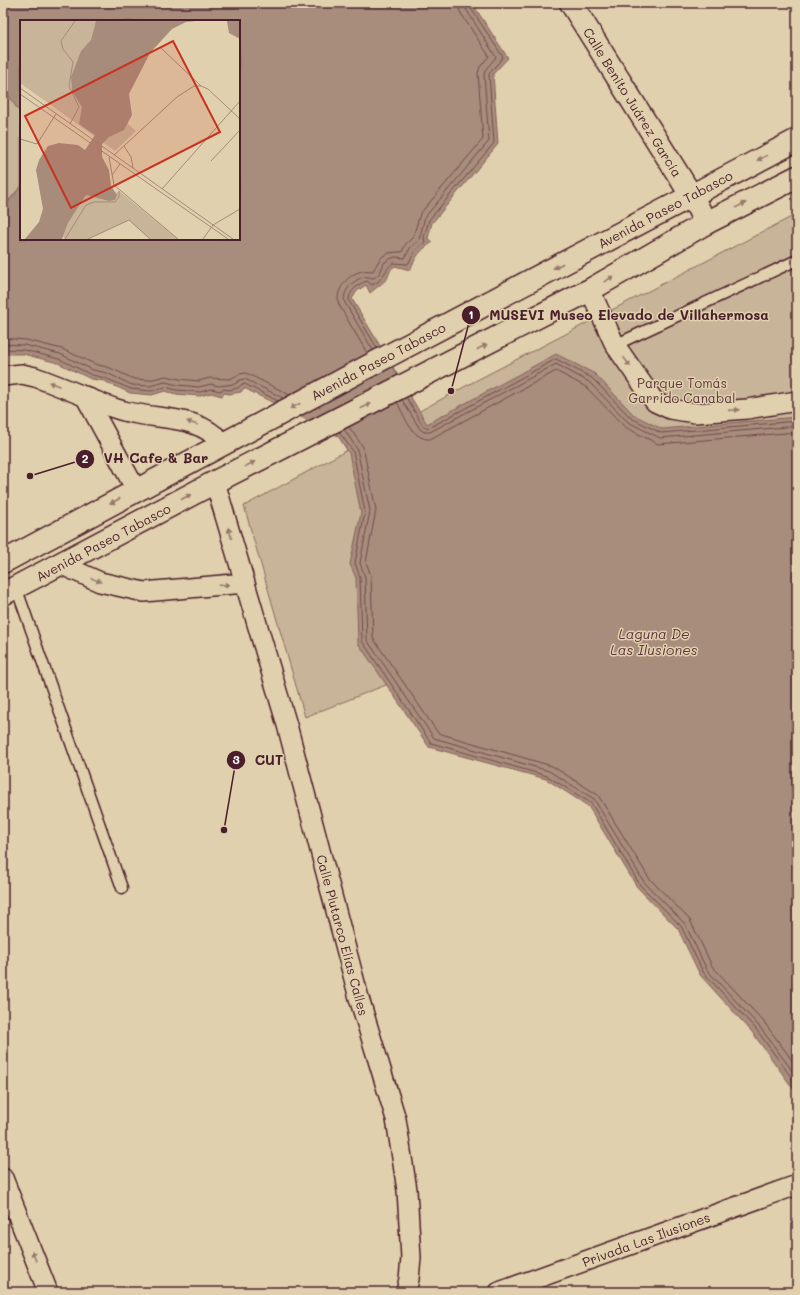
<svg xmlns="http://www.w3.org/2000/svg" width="800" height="1295" font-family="Mali,sans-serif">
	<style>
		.green { fill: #c8b498; stroke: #896a62 }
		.water { fill: #a88c7b; stroke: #82605b }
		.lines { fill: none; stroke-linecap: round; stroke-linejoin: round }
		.shore { stroke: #704b4b; stroke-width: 1 }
		.service-casing { stroke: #4a1f2b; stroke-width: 13 }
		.minor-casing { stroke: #4a1f2b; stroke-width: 22 }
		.tertiary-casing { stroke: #4a1f2b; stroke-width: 25 }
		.secondary-casing { stroke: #4a1f2b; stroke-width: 25 }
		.service { stroke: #e1d0ad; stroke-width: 10 }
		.minor { stroke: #e1d0ad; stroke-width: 19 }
		.tertiary { stroke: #e1d0ad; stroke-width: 22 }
		.secondary { stroke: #e1d0ad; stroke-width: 22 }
		.oneway { fill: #96786c }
		.labels { text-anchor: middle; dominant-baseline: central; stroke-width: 3; stroke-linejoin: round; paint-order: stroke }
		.street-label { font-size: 13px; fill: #4a1f2b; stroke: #e1d0ad }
		.park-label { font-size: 13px; fill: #5d353b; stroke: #e1d0ad }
		.water-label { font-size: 14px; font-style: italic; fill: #5d353b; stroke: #e1d0ad }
		.inset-road { fill: none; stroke: #a58979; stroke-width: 1 }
		.view { fill: #c8321e; fill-opacity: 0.15; stroke: #c8321e; stroke-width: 2 }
		.inset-edge { fill: none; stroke: #4a1f2b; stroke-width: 2 }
		.leader { fill: none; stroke: #4a1f2b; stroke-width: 1.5 }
		.callout-dot { fill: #4a1f2b; stroke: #e1d0ad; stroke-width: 1.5 }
		.mark-label { font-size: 12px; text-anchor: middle; font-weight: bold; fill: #fff }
		.callout-label { font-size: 14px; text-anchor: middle; font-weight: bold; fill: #4a1f2b; stroke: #e1d0ad; stroke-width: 3; stroke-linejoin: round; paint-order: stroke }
	</style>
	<rect width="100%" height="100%" fill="#e1d0ad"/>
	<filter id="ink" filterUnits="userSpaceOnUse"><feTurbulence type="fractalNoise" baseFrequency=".025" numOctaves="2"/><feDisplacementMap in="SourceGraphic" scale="8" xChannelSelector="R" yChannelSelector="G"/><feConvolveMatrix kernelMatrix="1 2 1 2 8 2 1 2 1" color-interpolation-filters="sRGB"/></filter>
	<g filter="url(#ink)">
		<!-- green -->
		<path class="green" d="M3,87L21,114V186L3,207Z
			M797,214V452L401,679L305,717L244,506L477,380Z"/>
		<!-- water -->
		<path class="water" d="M3,3H472L508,58L493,74L498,144L432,223L428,238L433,242C419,251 417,255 410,270L395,266L391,269L387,279L370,293L366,285L357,291L352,299L427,424L556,354L595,374L634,415L662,429L797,417V1094L752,1032L700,975L678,929L637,887L588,806L546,779L429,747L358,643L356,578L350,564L361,513L349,453L338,436L244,388L241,392L229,394L224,393L222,396L211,393L200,396L176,394L165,391L152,395L130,393L104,381L91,379L58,363L23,354H3V208L21,187V239H239V21H21V114L3,87Z"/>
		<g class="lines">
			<!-- shore -->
			<path class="shore" d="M3,338L26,340L62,349L95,364L110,368L134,379L149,380L166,376L179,379L199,381L210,378L230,379L240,374L246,373L290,395
				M3,344L24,345L60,354L93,370L107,373L132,385L150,386L165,382L178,385L199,387L211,384L218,386L235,384L240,380L245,379L283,398
				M377,348L349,301C348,292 359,283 367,281L372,285C384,281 384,269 393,263L408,264L415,251L425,242L424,237L429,220L494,143L489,74L503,57L470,7L469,3
				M3,349L24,350L59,359L92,375L105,378L131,389L151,391L165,387L177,390L200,392L211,389L220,391L224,389L229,390L238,388L241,385L245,384L278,401
				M373,350L345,303C341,292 354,279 364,277C368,276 371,278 374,278L380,273L384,263L390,259L395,257L405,258L410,248L419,240L425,217L489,141L484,74L486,69L496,57L466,9L464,3
				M367,353L339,305C334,290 349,273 363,271C367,270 370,271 373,271C375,268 376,265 378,262C384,252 393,252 402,252L405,245L413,237L420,214L483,139L478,73L480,67L489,56L460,12L458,3
				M406,397L423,426L429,428L556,359L592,378L631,418L661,433L797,421
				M402,400L420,429L424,432H430L556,364L589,382L628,422L660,438L797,426
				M397,402C404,415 412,440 430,439L556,371L586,387L625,427L658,444L797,432
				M349,427L363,447L376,510L366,562L371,576L373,638L438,733L552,766L598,795L649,878L690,920L712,966L764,1022L797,1067
				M344,429L357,449L370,511L360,563L365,577L367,640L434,738L549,771L594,799L644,882L685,924L707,970L759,1026L797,1077
				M339,432L353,451L365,512L355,563L360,577L362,641L431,743L547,776L591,803L640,885L681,926L703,972L756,1029L797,1085"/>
			<defs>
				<path id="service" d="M615,345L797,260
					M16,587L122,888"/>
				<path id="minor" d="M590,290L615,345L655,402L670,409L695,413L747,409L797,401
					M3,376L22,374L35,377C52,383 69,390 86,397C99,402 111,408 124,411C160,421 196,413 224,444
					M85,396L136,490
					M215,482L287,725L359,998L396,1119L407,1190L411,1258L409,1279L406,1292
					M60,564L100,582L144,592L245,583
					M3,1178L48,1292
					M499,1292L794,1186"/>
				<path id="tertiary" d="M571,3L691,195L706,223"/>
				<path id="secondary" d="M3,562L367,367L797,140
					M3,594L215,482L590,290L706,223L797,177"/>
			</defs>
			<!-- service casing -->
			<use href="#service" class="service-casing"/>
			<!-- minor casing -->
			<use href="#minor" class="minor-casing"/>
			<!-- tertiary casing -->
			<use href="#tertiary" class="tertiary-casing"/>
			<!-- secondary casing -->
			<use href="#secondary" class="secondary-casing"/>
			<!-- service -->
			<use href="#service" class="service"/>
			<!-- minor -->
			<use href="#minor" class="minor"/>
			<!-- tertiary -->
			<use href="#tertiary" class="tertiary"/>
			<!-- secondary -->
			<use href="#secondary" class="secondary"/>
		</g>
		<!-- one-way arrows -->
		<defs><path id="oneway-solid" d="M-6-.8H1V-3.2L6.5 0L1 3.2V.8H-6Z"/></defs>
		<g class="oneway">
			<use href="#oneway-solid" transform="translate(762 158) rotate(153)"/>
			<use href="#oneway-solid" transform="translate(741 205) rotate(-27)"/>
			<use href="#oneway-solid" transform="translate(558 266) rotate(152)"/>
			<use href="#oneway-solid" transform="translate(609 279) rotate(-30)"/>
			<use href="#oneway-solid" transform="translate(482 347) rotate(-27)"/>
			<use href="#oneway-solid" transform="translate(627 362) rotate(55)"/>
			<use href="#oneway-solid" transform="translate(54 384) rotate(-159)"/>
			<use href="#oneway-solid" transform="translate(295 406) rotate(152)"/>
			<use href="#oneway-solid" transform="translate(366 406) rotate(-27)"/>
			<use href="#oneway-solid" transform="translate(734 410) rotate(-4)"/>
			<use href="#oneway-solid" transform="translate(192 423) rotate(-160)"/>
			<use href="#oneway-solid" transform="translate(250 464) rotate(-27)"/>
			<use href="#oneway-solid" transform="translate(186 497) rotate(-28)"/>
			<use href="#oneway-solid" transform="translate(115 501) rotate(152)"/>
			<use href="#oneway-solid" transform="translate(230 533) rotate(-106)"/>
			<use href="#oneway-solid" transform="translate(96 580) rotate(22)"/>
			<use href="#oneway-solid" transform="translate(224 585) rotate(-5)"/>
			<use href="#oneway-solid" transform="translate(34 1256) rotate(-112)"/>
		</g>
	</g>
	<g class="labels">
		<!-- street labels -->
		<g class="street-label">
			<text transform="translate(633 102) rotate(58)">Calle Benito Juárez García</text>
			<text transform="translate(665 209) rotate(-28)">Avenida Paseo Tabasco</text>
			<text transform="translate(378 361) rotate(-28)">Avenida Paseo Tabasco</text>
			<text transform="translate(103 542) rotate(-28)">Avenida Paseo Tabasco</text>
			<text transform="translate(343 935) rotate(75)">Calle Plutarco Elías Calles</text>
			<text transform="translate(646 1239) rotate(-20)">Privada Las Ilusiones</text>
		</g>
		<!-- park labels -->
		<g class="park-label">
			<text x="682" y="382">Parque Tomás<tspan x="682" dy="15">Garrido Canabal</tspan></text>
		</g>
		<!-- water labels -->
		<g class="water-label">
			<text x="654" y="633">Laguna De<tspan x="654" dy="16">Las Ilusiones</tspan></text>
		</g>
	</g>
	<!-- overview -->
	<g transform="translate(20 20)">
		<rect width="220" height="220" fill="#e1d0ad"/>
		<path d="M0,1H82L106,102L116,111L95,131L0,63ZM99,171L158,219H130L109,200L68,219H45L43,216L48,203L66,175L87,179Z" fill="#c8b498"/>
		<path d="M76,1H176L166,2L152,9L130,33L109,74L112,95L104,110L89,117L82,124V137L89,150L91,166L97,175L95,180L89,181L66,175L48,203L42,219H5L19,202L23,189L16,150L19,140L28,126L39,123L58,125L65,130L75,115L59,104L62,87L52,71L51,57L61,31L71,20ZM207,1H220V19L209,13Z" fill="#a88c7b"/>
		<path class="inset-road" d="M141,28L181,66M0,68L213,219M0,74L208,219M50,104L59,87L49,66L53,42L43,29L41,21L55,1M0,119L17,124L36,94M104,126L111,137L113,148M94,135L157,77L174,66H181L188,69L220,99M89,137L94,165L158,219M191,141L220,110M92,155L100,144M142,169L220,81M45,219L66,185L74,182H95L99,177V171M68,219L109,200L130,219M183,219L193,205L220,189"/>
		<path class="view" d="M153,21L200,112L51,188L5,96Z"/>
		<rect width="220" height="220" class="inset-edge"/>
	</g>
	<!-- callouts -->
	<path class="leader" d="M451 391L471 315M30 476L85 459M224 830L236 760"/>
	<g class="callout-dot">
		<circle cx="451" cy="391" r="4"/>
		<circle cx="30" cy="476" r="4"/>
		<circle cx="224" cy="830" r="4"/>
		<circle cx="471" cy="315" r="10"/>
		<circle cx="85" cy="459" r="10"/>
		<circle cx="236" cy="760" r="10"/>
	</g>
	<g class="mark-label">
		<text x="471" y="319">1</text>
		<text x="85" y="463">2</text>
		<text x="236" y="764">3</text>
	</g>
	<g class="callout-label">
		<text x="629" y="320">MUSEVI Museo Elevado de Villahermosa</text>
		<text x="156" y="463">VH Cafe &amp; Bar</text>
		<text x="269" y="765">CUT</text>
	</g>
	<!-- margin -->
	<rect width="800" height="1295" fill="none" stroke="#e1d0ad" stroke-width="16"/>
	<rect x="8" y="8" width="784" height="1279" fill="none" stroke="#4a1f2b" stroke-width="1.5" filter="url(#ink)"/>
</svg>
